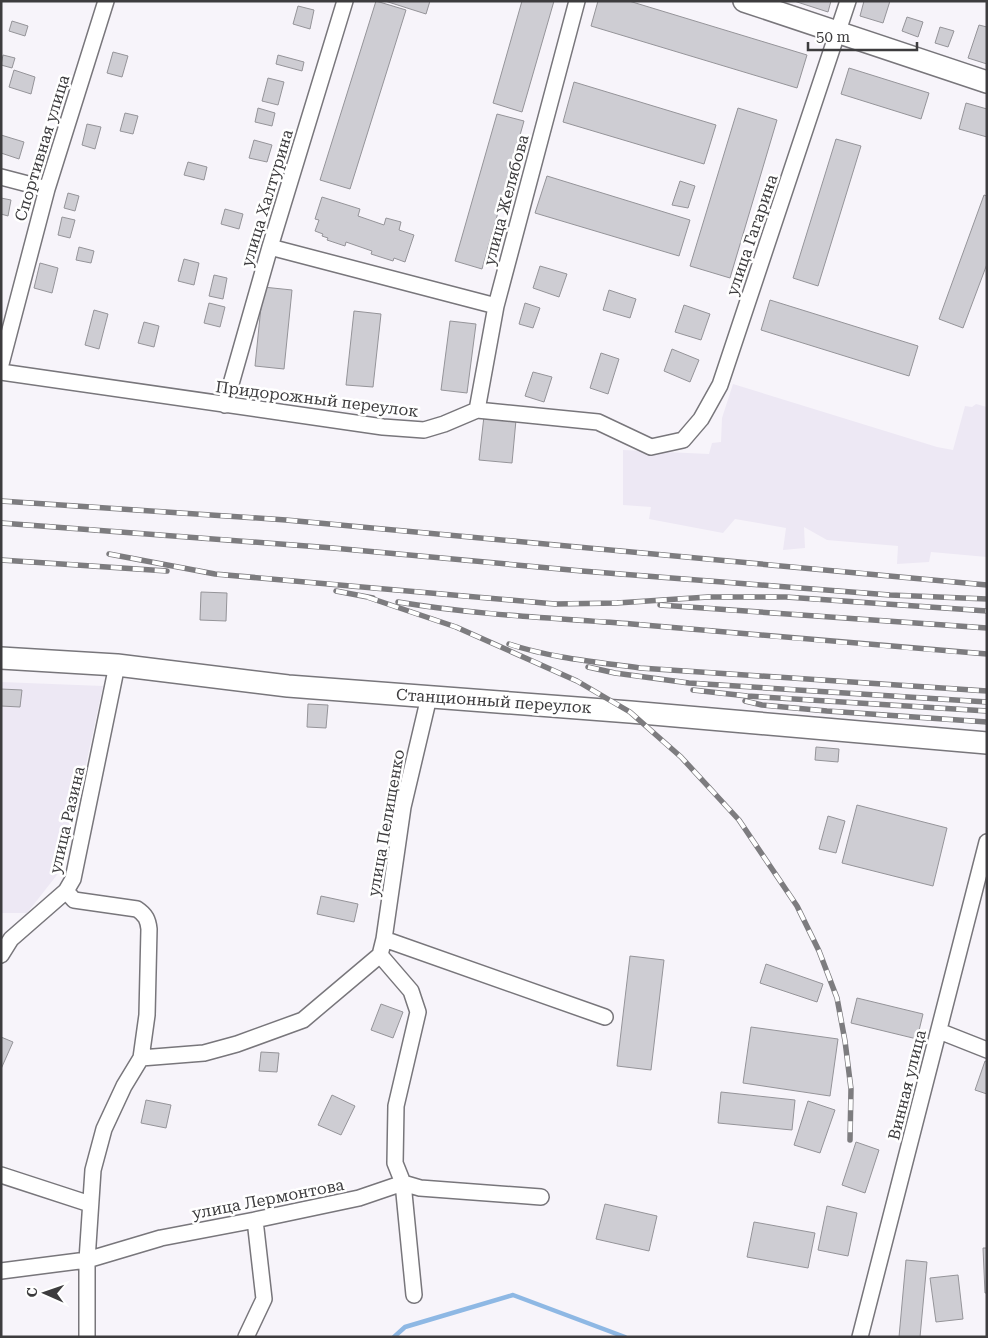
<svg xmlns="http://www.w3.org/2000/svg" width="988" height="1338" font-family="'Roboto Serif',serif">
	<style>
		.built { fill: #ede8f4 }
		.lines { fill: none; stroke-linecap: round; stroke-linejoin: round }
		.stream { stroke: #8eb8e4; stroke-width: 4.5 }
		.building { fill: #cecdd3; stroke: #959499 }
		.street-casing { stroke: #78767b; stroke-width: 18 }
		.secondary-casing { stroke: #78767b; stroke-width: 24 }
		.street { stroke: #fff; stroke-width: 15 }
		.secondary { stroke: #fff; stroke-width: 21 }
		.rail-casing { stroke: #7d7c7f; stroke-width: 5.5 }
		.rail { stroke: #fff; stroke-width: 4; stroke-dasharray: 11; stroke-linecap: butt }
		.labels { text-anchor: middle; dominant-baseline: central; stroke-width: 5; stroke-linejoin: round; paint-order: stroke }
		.street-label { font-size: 16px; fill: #3d3c3e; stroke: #fff }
	</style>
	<rect width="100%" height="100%" fill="#f7f4fa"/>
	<!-- built -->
	<path class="built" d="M733,384L937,447L953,450L965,406L972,407L976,404L987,407V557L931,552L929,562L897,564L898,546L827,540L804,527L805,548L783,550L786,528L735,519L723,533L649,519L651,507L623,505V450L709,454L712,443L721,442L722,418Z
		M1,682L103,686L64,866L27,913H1Z"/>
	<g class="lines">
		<!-- stream -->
		<path class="stream" d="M394,1337L405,1327L513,1295L625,1337"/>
	</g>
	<!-- building -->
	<path class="building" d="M376,1L406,10L350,189L320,180Z
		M385,1H430L426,14Z
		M522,1H554L522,112L493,103Z
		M598,1H629L807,55L797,88L591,26Z
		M794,1H831L828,12Z
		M864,1H890L883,23L860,16Z
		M298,6L314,10L310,29L293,24Z
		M907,17L923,22L918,37L902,31Z
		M12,21L28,26L25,36L9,31Z
		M979,25L987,27V64L968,58Z
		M940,27L954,31L948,47L935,43Z
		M113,52L128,56L122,77L107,73Z
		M3,55L15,58L12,68L1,65Z
		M278,55L304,62L302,71L276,64Z
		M849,68L929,93L921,119L841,94Z
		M14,70L35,77L31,94L9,87Z
		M268,78L284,82L278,105L262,101Z
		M574,82L716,125L704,164L563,122Z
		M966,103L987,109V137L959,129Z
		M258,108L275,113L272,126L255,122Z
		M738,108L777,120L730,278L690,266Z
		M125,113L138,116L133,134L120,131Z
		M497,114L524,121L482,269L455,261Z
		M87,124L101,127L95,149L82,145Z
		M1,135L24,142L19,159L1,153Z
		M836,139L861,146L818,286L793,278Z
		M254,140L272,145L267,162L249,158Z
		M188,162L207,167L204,180L184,175Z
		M547,176L690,220L679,256L535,213Z
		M680,181L695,186L688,208L672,205Z
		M68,193L79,196L75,211L64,208Z
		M984,195L987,196V264L963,328L939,319Z
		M322,197L360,209L358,216L384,225L386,218L401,222L399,230L414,235L405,262L394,258L393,261L371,254L372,251L346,242L345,246L327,240L328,238L322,236L323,234L315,231L319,220L315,219Z
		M1,198L11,200L8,216L1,214Z
		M225,209L243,214L239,229L221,224Z
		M62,217L75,220L70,238L58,235Z
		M79,247L94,251L91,263L76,260Z
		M184,259L199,263L194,285L178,281Z
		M40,263L58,268L52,293L34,288Z
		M540,266L567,274L559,297L533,288Z
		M214,275L227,278L223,299L209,296Z
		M263,287L292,290L284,369L255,366Z
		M609,290L636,299L630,318L603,310Z
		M770,300L918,346L909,376L761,330Z
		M209,303L225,307L220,327L204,323Z
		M525,303L540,308L533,328L519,324Z
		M684,305L710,314L701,340L675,332Z
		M94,310L108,314L99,349L85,345Z
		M354,311L381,314L373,387L346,385Z
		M450,321L476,324L467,393L441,390Z
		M144,322L159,326L154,347L138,343Z
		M672,349L699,360L690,382L664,371Z
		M601,353L619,359L608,394L590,388Z
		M533,372L552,377L544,402L525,396Z
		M484,416L516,420L512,463L479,460Z
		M201,592L227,593L226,621L200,620Z
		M1,689L22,690L20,707L1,706Z
		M308,704L328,705L326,728L307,727Z
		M816,747L839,749L838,762L815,760Z
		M857,805L947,828L933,886L842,863Z
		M828,816L845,821L836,853L819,849Z
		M321,896L358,904L354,922L317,914Z
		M630,956L664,960L651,1070L617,1066Z
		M766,964L823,984L817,1002L760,983Z
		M857,998L923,1014L917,1039L851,1023Z
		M381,1004L403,1012L393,1038L371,1030Z
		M751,1027L838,1039L830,1096L743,1083Z
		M1,1037L13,1042L1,1069Z
		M261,1052L279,1053L277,1072L259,1071Z
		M985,1061L987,1062V1094L975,1090Z
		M721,1092L795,1100L792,1130L718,1123Z
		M332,1095L355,1106L341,1135L318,1125Z
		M146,1100L171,1105L166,1128L141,1123Z
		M808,1101L835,1110L820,1153L794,1145Z
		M856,1142L879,1150L865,1193L842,1185Z
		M605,1204L657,1216L649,1251L596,1239Z
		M827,1206L857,1213L848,1256L818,1250Z
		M754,1222L815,1233L808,1268L747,1257Z
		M983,1248H987V1293H985Z
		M906,1260L927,1262L920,1337H899Z
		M958,1275L963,1319L936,1322L930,1278Z"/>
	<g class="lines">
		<defs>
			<path id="street" d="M1,177L47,189
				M270,247L496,306
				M1,364L47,189L106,1
				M1,372L383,427L424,430L444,424L477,410L598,422L651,447L683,440L701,419L720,385L848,1
				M225,405L270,247L345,1
				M477,410L496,306L577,1
				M66,891L74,900L137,909C146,915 148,920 149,929L147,1015L141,1058L124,1086L104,1129L93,1170L87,1260V1337
				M384,939L605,1017
				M1,955L11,939L66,891L73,879L117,665
				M939,1031L987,1050
				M141,1058L204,1053L237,1044L303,1020L380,955
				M1,1175L90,1204
				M1,1271L87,1260L161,1238L255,1220L359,1198L403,1183L420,1188L541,1197
				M414,1295L403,1183L395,1163L396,1106L418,1012L411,991L380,955L384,939L403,807L429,697
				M246,1337L264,1299L255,1220
				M860,1337L987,842"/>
			<path id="secondary" d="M744,1L987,82
				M1,658L117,665L288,686L630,712L987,743"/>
		</defs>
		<!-- street casing -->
		<use href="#street" class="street-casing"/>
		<!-- secondary casing -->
		<use href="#secondary" class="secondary-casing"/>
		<!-- street -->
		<use href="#street" class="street"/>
		<!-- secondary -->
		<use href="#secondary" class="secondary"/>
		<defs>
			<path id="rail" d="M1,501L286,520L987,585
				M1,523L333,548L582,571L890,595L987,599
				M109,554L215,574L555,604L617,603L708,597H786L987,611
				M1,560L167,571
				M336,591L373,598
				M367,597L456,627L577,681L630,712L681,757L739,820L797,906L819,951L837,998L845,1041L851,1089L850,1140
				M398,602C476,615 553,618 632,624C750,634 868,645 987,654
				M660,605L987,628
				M509,644C551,658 597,662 640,668L987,691
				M588,667L615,673L689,683L987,702
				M693,690L747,696L987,711
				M745,701L762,705L827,711L987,722"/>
		</defs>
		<!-- rail casing -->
		<use href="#rail" class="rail-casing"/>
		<!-- rail -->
		<use href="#rail" class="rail"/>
	</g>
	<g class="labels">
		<!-- street labels -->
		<g class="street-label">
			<text transform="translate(42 148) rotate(-73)">Спортивная улица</text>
			<text transform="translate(267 198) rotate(-73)">улица Халтурина</text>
			<text transform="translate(506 200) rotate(-75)">улица Желябова</text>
			<text transform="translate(752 235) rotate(-71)">улица Гагарина</text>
			<text transform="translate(317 399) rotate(7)">Придорожный переулок</text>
			<text transform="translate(494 701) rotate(4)">Станционный переулок</text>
			<text transform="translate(67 820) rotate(-77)">улица Разина</text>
			<text transform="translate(386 823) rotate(-80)">улица Пелищенко</text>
			<text transform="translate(907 1085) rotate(-76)">Винная улица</text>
			<text transform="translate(268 1199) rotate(-11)">улица Лермонтова</text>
		</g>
	</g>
	<!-- border -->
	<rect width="988" height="1338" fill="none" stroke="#3d3c3e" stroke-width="5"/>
	<!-- north arrow -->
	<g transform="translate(45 1293) rotate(272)" stroke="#ffffff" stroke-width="4" paint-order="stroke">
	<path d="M0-4L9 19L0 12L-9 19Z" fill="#3d3c3e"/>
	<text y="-8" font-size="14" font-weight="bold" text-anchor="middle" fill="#3d3c3e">С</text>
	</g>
	<!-- scale -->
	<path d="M808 42v8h109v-8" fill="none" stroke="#3d3c3e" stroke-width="2.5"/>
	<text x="816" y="42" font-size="15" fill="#3d3c3e" stroke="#ffffff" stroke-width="4" paint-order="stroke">50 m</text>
</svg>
